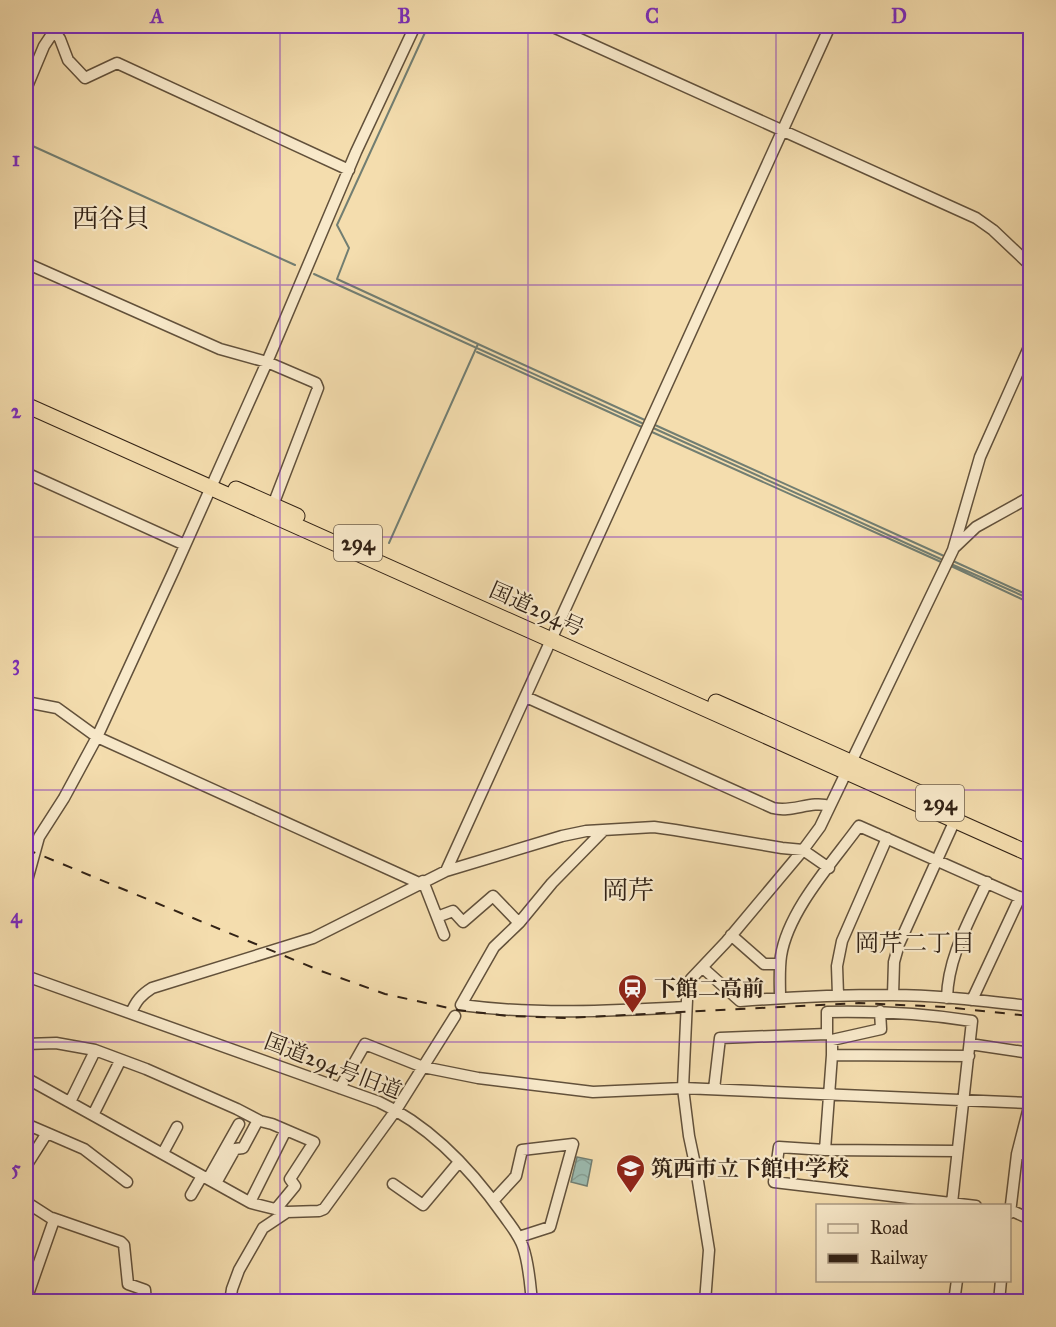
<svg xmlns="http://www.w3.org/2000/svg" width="1056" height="1327" font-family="'IM FELL Great Primer','Noto Serif JP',serif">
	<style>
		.water { fill: url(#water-waves); stroke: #727e72; stroke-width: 1.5 }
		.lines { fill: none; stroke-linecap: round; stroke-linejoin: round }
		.stream { stroke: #727e72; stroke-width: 2 }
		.minor-casing { stroke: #62513b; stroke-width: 13 }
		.highway-casing { stroke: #322215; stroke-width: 17 }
		.minor { stroke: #f8e9ca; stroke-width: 10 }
		.highway { stroke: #f4ddae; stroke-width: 15 }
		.rail { stroke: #322215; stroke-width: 2; stroke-dasharray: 10 10; stroke-linecap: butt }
		.grid { fill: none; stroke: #7b2cbf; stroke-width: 1.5; stroke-opacity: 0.55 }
		.labels { text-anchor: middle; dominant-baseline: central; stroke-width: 4.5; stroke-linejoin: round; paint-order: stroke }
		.shield { fill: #f8e9ca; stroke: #6d5e4b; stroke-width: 1.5 }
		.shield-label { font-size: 21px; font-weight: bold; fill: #322215 }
		.street-label { font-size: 22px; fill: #322215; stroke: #f8e9ca }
		.poi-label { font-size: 22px; font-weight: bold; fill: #322215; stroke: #f8e9ca; text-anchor: start }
		.neighbourhood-label { font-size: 24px; fill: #322215; stroke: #f8e9ca }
		.quarter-label { font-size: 26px; fill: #322215; stroke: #f8e9ca }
		.neatline { fill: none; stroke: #7b2cbf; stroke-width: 2 }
		.grid-label { font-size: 20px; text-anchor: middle; font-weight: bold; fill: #7b2cbf }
	</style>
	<defs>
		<pattern id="water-waves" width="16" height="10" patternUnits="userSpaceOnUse" patternTransform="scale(1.5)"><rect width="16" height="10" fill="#9cbbb0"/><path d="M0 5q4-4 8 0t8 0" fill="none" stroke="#87a096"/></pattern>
	</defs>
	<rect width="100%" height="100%" fill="#f4ddae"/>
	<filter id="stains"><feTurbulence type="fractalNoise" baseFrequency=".00333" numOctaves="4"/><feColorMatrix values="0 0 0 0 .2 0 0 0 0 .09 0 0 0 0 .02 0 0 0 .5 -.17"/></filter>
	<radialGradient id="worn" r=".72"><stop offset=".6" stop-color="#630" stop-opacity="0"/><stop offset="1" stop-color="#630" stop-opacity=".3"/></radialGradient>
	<!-- water -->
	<path class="water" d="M577,1157L592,1160L587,1186L571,1182Z"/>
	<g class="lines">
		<!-- stream -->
		<path class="stream" d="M26,143L295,265
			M314,274L646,425
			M478,344L647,421
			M477,352L642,427
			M655,425L944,556
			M651,427L943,560
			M652,432L941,562
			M389,543L478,344L337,279L349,248L337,225L428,26
			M953,561L1030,596
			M951,564L1030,599
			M951,566L1030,603"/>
		<defs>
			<path id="minor" d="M51,26L60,39L68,60L85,78L117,63L349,170
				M551,26L976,218L993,230L1030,265
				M26,89L44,46L54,31
				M26,263L220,349L267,362L316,383L318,388L273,505
				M26,473L185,545
				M955,547L976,527L1030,497
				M526,697L773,808C793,813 810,800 830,806
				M26,702L57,708L97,737L419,883
				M604,830L552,883L519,923L494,947L461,1005C536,1015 611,1011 686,1007
				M446,871L830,26
				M423,881L444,935
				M26,884L39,837L64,798L97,737L174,570L267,362L356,152L415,26
				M437,917L453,911L463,922L493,896L519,923
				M731,935L764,964H780
				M703,968L740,1001C790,997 841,995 892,995C938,995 985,1001 1030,1006
				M26,976L379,1102C431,1126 471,1169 504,1216C511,1226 519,1235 523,1247C529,1264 530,1283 532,1302
				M838,995L837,966L842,941L887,838
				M893,995L894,962L899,944L955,820
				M780,998C780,984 779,970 781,956C788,911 832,863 859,826L1030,902
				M947,998C948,956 970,920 987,882
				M972,1000L1020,897
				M131,1013C136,1001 141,995 152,988L313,938L446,871L562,836L586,831L654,827L675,830L782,848L803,850L829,868
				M26,1044L56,1043L95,1050L146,1069L237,1109L260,1121L272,1124L314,1142L290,1179L295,1186L276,1209
				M970,1044L1030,1053
				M832,1055V1040L881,1029L880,1011
				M969,1056L832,1055L825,1150L779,1147L774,1182L976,1206
				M26,1078L251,1203L287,1212L319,1211L324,1209L396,1110L455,1016
				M340,1088L365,1044L423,1067L478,1078L593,1092L683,1088L1030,1103
				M714,1089L720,1038L827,1034V1012C877,1011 922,1013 972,1021L952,1203
				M70,1102L94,1053
				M93,1115L119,1063
				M26,1124L47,1133L26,1166
				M47,1133L84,1149L127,1182
				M825,1150L957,1151
				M163,1153L177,1127
				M1017,1154H1030
				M208,1179L239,1124
				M216,1183L235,1149L243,1148L258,1120
				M393,1184L423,1205L459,1162
				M191,1195L202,1176
				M493,1201L516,1176L522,1150L573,1144L550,1227L519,1237
				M26,1202L54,1220L26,1300
				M250,1202L286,1130
				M1010,1210L1030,1219
				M1010,1213L1017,1154L1030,1103
				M52,1218L121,1242L124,1245L128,1284L145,1290L146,1302
				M230,1302L232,1289L239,1270L263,1228L287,1212
				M705,1302L709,1250L696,1169L689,1136L683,1088L687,1000L691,979L726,942L803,850L820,827L953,550L980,457L1030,345
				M954,1302L957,1280
				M999,1302L1001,1280"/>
			<path id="highway" d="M26,405L1030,854
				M236,489L297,516
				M716,702L949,806"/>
		</defs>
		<!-- minor casing -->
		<use href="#minor" class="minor-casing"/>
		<!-- highway casing -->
		<use href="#highway" class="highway-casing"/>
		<!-- minor -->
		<use href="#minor" class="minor"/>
		<!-- highway -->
		<use href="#highway" class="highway"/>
		<!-- rail -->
		<path class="rail" d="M26,849L321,971L385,994L458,1010L508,1016L565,1018L859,1003L945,1007L1030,1016"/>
	</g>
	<!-- grid -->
	<path class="grid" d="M280,26V1302M528,26V1302M776,26V1302M26,285H1030M26,537H1030M26,790H1030M26,1042H1030"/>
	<!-- icons -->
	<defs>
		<symbol id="station-pin" viewBox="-11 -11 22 30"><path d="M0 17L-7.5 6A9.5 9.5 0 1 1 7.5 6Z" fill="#8f2418" stroke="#f8e9ca"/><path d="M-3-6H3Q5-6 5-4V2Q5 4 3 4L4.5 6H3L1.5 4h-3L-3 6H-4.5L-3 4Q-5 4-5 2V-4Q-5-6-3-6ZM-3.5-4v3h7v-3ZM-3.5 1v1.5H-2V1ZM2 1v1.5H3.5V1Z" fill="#fff"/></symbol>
		<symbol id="school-pin" viewBox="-11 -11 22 30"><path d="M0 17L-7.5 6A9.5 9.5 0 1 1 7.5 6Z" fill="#8f2418" stroke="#f8e9ca"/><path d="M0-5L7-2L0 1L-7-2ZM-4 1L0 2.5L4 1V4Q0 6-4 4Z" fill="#fff"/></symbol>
	</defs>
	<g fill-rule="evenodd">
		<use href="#station-pin" x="616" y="972" width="33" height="45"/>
		<use href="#school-pin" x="614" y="1152" width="33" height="45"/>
	</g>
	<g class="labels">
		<!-- shield labels -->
		<g class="shield">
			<rect x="334" y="525" width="48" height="36" rx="4.5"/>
			<rect x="916" y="785" width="48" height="36" rx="4.5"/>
		</g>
		<g class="shield-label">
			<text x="358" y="543">294</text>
			<text x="940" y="803">294</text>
		</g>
		<!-- street labels -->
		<g class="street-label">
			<text transform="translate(537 609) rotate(24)">国道294号</text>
			<text transform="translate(333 1066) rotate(21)">国道294号旧道</text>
		</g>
		<!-- poi labels -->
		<g class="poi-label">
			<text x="654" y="988">下館二高前</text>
			<text x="651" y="1168">筑西市立下館中学校</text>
		</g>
		<!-- neighbourhood labels -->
		<g class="neighbourhood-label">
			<text x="915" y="943">岡芹二丁目</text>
		</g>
		<!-- quarter labels -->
		<g class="quarter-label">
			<text x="111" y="218">西谷貝</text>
			<text x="628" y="890">岡芹</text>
		</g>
	</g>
	<!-- margin -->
	<rect width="1056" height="1327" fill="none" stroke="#f4ddae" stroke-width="66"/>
	<!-- legend -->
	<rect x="816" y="1204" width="195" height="78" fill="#f8e9ca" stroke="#a99982" stroke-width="1.5"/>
	<rect x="828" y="1224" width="30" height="9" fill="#f8e9ca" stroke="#a99982" stroke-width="1.5"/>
	<text x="870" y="1234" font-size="18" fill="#322215">Road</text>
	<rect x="828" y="1254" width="30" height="9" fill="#322215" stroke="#a99982" stroke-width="1.5"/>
	<text x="870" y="1264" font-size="18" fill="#322215">Railway</text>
	<rect x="33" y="33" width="990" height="1261" class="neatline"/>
	<g class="grid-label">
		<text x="157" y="23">A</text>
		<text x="404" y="23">B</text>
		<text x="652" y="23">C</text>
		<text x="899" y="23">D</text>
		<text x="16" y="166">1</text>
		<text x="16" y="418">2</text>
		<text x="16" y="670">3</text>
		<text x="16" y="923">4</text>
		<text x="16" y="1175">5</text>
	</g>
	<rect width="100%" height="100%" filter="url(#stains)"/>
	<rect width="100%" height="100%" fill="url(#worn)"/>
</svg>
